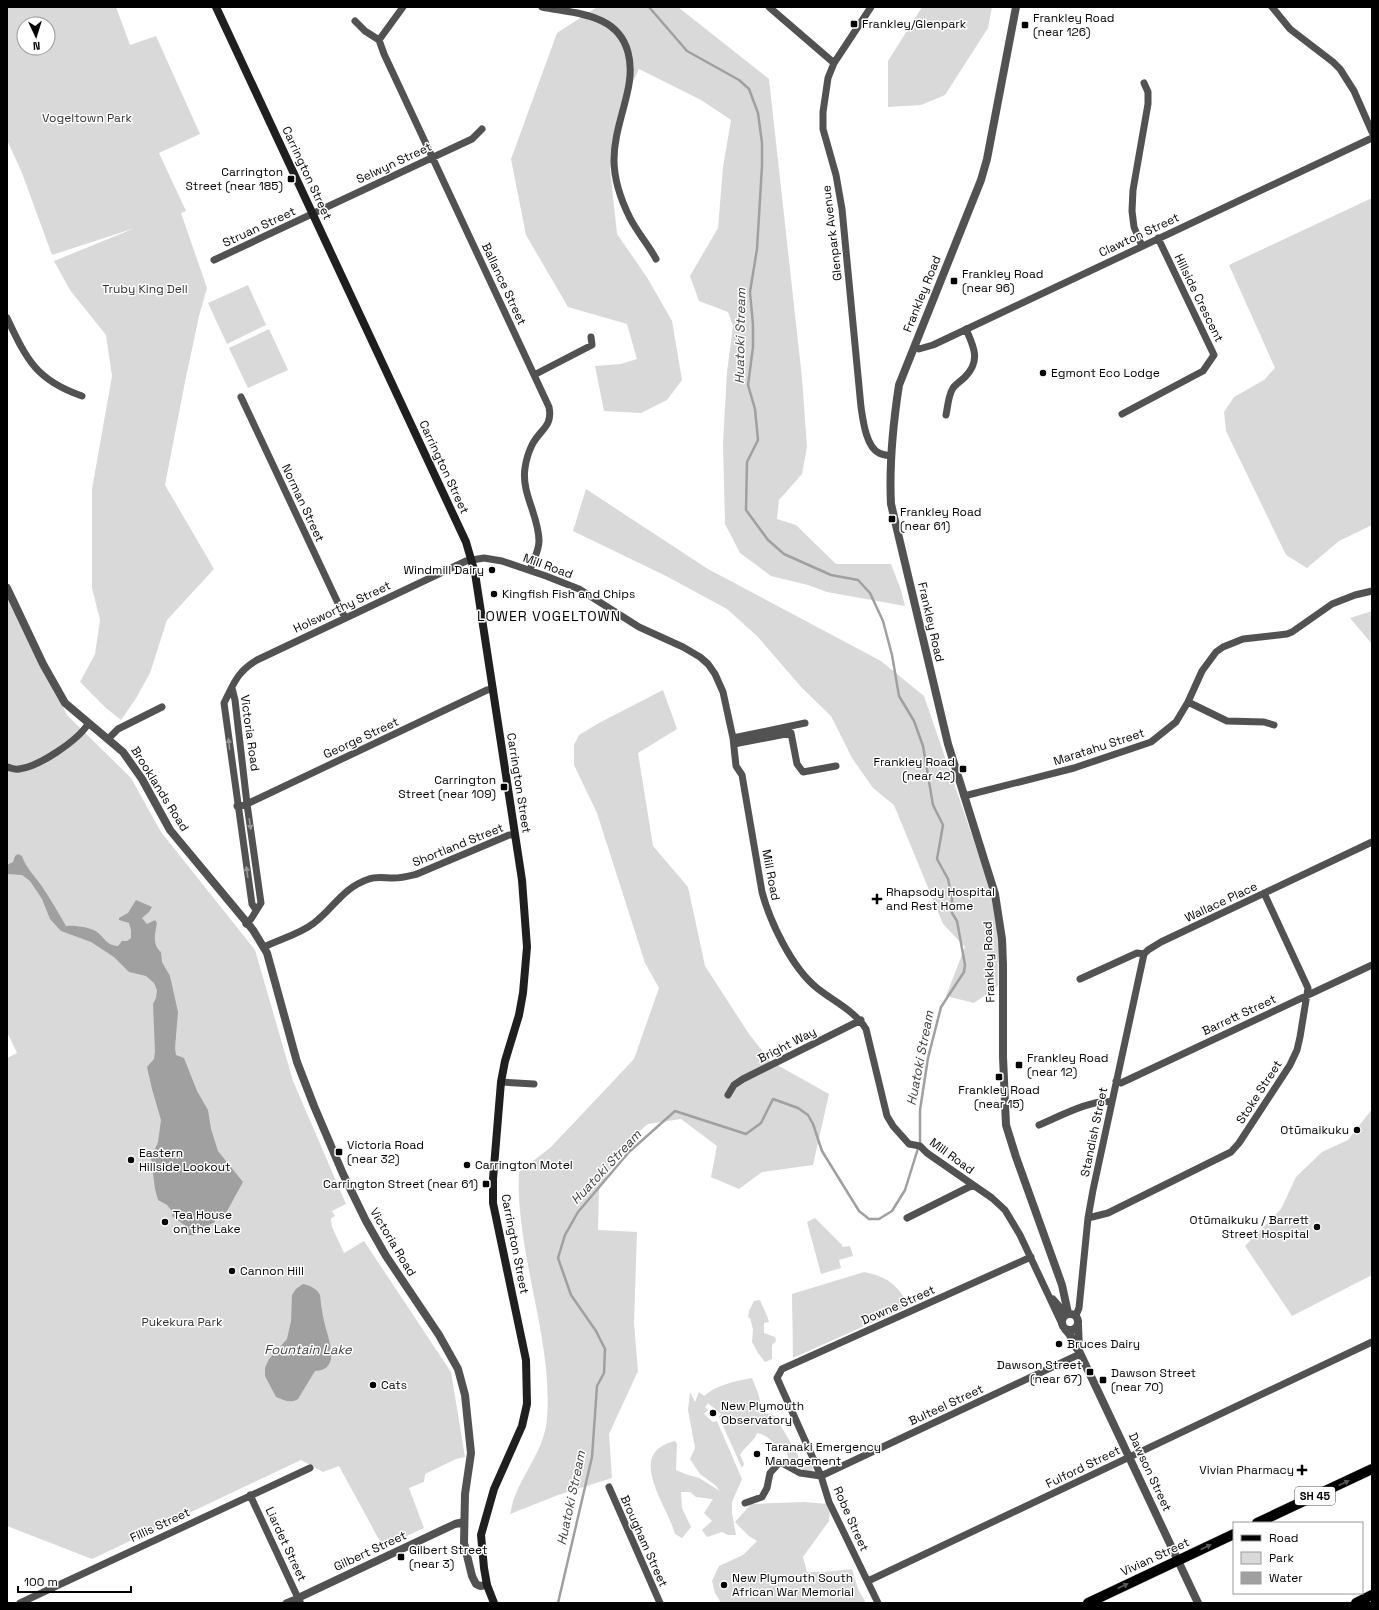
<svg xmlns="http://www.w3.org/2000/svg" width="1379" height="1610" font-family="'Space Grotesk',sans-serif">
	<style>
		.green { fill: #d9d9d9; fill-rule: evenodd }
		.water { fill: #a0a0a0 }
		.lines { fill: none; stroke-linecap: round; stroke-linejoin: round }
		.stream { stroke: #a0a0a0; stroke-width: 2.5 }
		.primary-casing { stroke: #dbdbdb; stroke-width: 11 }
		.minor { stroke: #525252; stroke-width: 7 }
		.tertiary { stroke: #525252; stroke-width: 8 }
		.secondary { stroke: #1f1f1f; stroke-width: 8 }
		.primary { stroke: #000; stroke-width: 10 }
		.oneway { fill: #979797 }
		.oneway2 { fill: #595959 }
		.poi-dot { fill: #000; stroke: #fff; stroke-width: 1.5 }
		.labels { text-anchor: middle; dominant-baseline: central; stroke-width: 3; stroke-linejoin: round; paint-order: stroke }
		.shield { fill: #fff; stroke: #4c4c4c; stroke-width: 1 }
		.shield-label { font-size: 11px; font-weight: bold; fill: #000 }
		.poi-label { font-size: 12px; fill: #000; stroke: #fff; text-anchor: start }
		.park-label { font-size: 12px; fill: #303030; stroke: #fff }
		.street-label { font-size: 12px; fill: #000; stroke: #fff }
		.water-label { font-size: 13px; font-style: italic; fill: #414141; stroke: #fff }
		.quarter-label { font-size: 14px; letter-spacing: 1px; fill: #000; stroke: #fff }
	</style>
	<rect width="100%" height="100%" fill="#fff"/>
	<!-- green -->
	<path class="green" d="M7,7H116L130,45L156,36L200,134L159,153L186,211L181,213L207,288L199,316L185,382L165,485L214,569L167,620L150,673L135,700L121,720L106,708L80,682L95,654L100,620L92,588V489L112,376L106,335L70,290L54,261L135,228L52,255L22,173L7,140ZM24,24H48V48H24Z
		M597,7H678L769,79L802,378L807,447L802,474L779,500L777,519L796,525L836,564H891L901,590L905,606L827,592L808,585L771,576L740,553L725,524L723,443L727,372L733,326L728,312L699,301L690,276L718,228L723,167L731,120L701,100L639,69L623,102L610,169L617,234L648,279L672,321L682,380L667,400L641,413L604,411L595,366L621,364L637,359L627,324L568,307L526,235L511,159L557,33Z
		M922,7H992L988,28L945,95L921,105L888,107V61Z
		M1372,198V525L1339,541L1307,568L1286,555L1226,431L1224,412L1234,397L1264,380L1275,368L1229,265Z
		M248,285L266,325L227,344L208,303Z
		M269,329L288,370L248,388L229,348Z
		M586,489L708,569L881,661L924,696L999,914L998,986L974,1003L946,996L965,947L943,924L894,805L873,788L852,758L831,716L802,688L757,636L727,609L666,576L573,531Z
		M7,588L67,715L131,778L161,832L255,950L293,1081L346,1204L332,1211L335,1216L331,1218L332,1227L344,1253L364,1241L451,1372L465,1457L456,1459L425,1474L424,1482L409,1488L424,1528L383,1547L339,1466L323,1472L301,1460L92,1559L7,1526V1058L17,1053L7,1032Z
		M1372,611V644L1350,618Z
		M663,690L677,729L638,753L653,846L688,887L705,966L749,1034L770,1061L829,1094L813,1165L762,1172L739,1189L711,1177L717,1146L681,1119L648,1124L625,1143L599,1190L598,1230L637,1232L634,1323L638,1371L609,1434L612,1478L558,1495L510,1514C512,1508 512,1502 515,1496C525,1470 545,1448 547,1418C552,1353 528,1285 521,1220C519,1204 518,1188 519,1172L551,1147L634,1059L659,988L645,963L597,813L574,765V745L579,735L599,723Z
		M1372,1109V1275L1292,1316L1245,1246L1281,1209L1296,1177L1322,1152L1348,1140Z
		M815,1218L842,1245V1247L850,1246L853,1256L839,1260L841,1268L821,1274L807,1222Z
		M864,1272C888,1277 897,1284 909,1306L793,1358L792,1294Z
		M760,1300C763,1308 767,1314 769,1322L764,1323V1333L775,1337L776,1341L772,1345V1359L765,1362L758,1353L752,1342L753,1329L750,1318L748,1317L749,1311L754,1301Z
		M752,1378L758,1393L763,1412L775,1416L798,1455V1459L812,1466L813,1470L809,1473L790,1463L786,1451L777,1450C773,1441 767,1435 757,1433C754,1442 745,1446 740,1455L744,1464L742,1468L719,1417L721,1414L708,1403L705,1407L708,1410L704,1414L713,1422L717,1421L742,1479L732,1502V1513L736,1535H728L722,1532L707,1537L702,1530L712,1521L704,1513L713,1499L696,1497L690,1492H681L682,1508L691,1527L682,1538L675,1534C668,1506 624,1453 675,1441L677,1444L676,1470L685,1474L699,1478L720,1491L715,1485L700,1474L690,1459L695,1448L688,1410L690,1392L695,1402L699,1392L704,1396C716,1385 736,1381 752,1378Z
		M804,1502L828,1504L830,1511L829,1521L803,1557L807,1572H824L852,1569L858,1589L866,1603H721L715,1593L712,1581L719,1566L743,1555L757,1541L749,1536L735,1522L751,1504Z"/>
	<!-- water -->
	<path class="water" d="M18,854L22,856C26,868 34,875 41,885C50,898 58,912 66,926C74,925 90,927 97,932C104,937 107,946 118,946L122,941H127L131,938V930L129,923L119,920V918L128,913L136,900L152,907L149,912L142,918L147,924L155,920L157,923C155,933 152,945 161,952L162,962L170,976L178,1012L175,1048L176,1055L184,1058L197,1091L208,1110L211,1129L218,1151L243,1182L226,1213L213,1223L196,1231L195,1235H187V1227L172,1216L175,1209L171,1210L167,1205L158,1200L155,1189L151,1158L158,1142L161,1120L152,1089L147,1067L154,1059L155,1051L153,1004L156,998L157,990L154,983L146,976L129,972L114,957L91,942L61,931L50,919L42,899L30,881L22,875L7,874V865L13,862L15,856Z
		M303,1284C311,1286 316,1288 320,1295C321,1304 322,1313 324,1321C327,1336 343,1370 315,1371L298,1399C291,1404 284,1400 276,1397L265,1376V1368L269,1359L287,1339L291,1321L292,1295L296,1289Z"/>
	<g class="lines">
		<!-- stream -->
		<path class="stream" d="M558,1603L592,1457L597,1386L604,1373L605,1349L596,1331L571,1295L558,1258L565,1235L578,1212L629,1152L675,1111L746,1134L761,1123L773,1099L798,1108L808,1115L813,1124L822,1151L859,1211L869,1219H879L892,1211L905,1190L920,1142V1110L928,1058L941,1007L964,972L965,965L957,921L952,913V898L948,879L937,859L943,825L933,805L923,746L914,721L899,696L892,655L883,621L870,593L858,580L831,575L784,554L768,540L746,510L747,462L758,440L755,409L748,385L753,347V325L750,292L757,249L762,166V143L758,113L749,89L739,80L687,51L649,7"/>
		<defs>
			<path id="primary" d="M1257,1523L1372,1469
				M1088,1603L1234,1534
				M1356,1603L1372,1595"/>
		</defs>
		<!-- primary casing -->
		<use href="#primary" class="primary-casing"/>
		<!-- minor -->
		<path class="minor" d="M542,7C561,11 584,12 602,21C631,35 634,66 627,94C622,116 614,137 614,160C614,179 621,200 630,218C637,232 648,244 656,259
			M769,7L834,63
			M871,7L834,63L828,78L823,112V129L836,175L842,209L861,407C863,420 866,447 879,453C882,455 887,455 891,456
			M1272,7L1290,29L1333,62L1340,69L1354,91L1372,132
			M355,21L365,31L379,40L384,54L549,407C553,427 540,429 532,445C529,451 526,461 525,468C521,493 539,516 539,541C539,551 533,561 530,570
			M379,40L403,7
			M1142,246L1134,227L1132,211L1133,190L1148,104V92L1144,83
			M214,260L472,139L482,129
			M7,318C27,360 36,380 82,396
			M914,347L919,349L933,345L1372,138
			M534,375L592,345L591,337
			M241,397L345,618
			M1122,414L1203,371L1214,355L1158,238
			M946,415C948,406 948,396 953,388C956,384 961,381 965,377C981,361 974,347 966,329
			M232,688L235,700L247,804L261,903L251,919L246,924
			M1188,702L1227,721L1264,722L1274,725
			M733,738L805,723
			M108,739L118,729L162,707
			M734,744L791,733L797,764L803,772L836,766
			M7,767C11,768 15,770 19,769C39,767 78,740 88,724
			M964,796L1074,768L1151,742L1176,722L1188,702L1202,671L1216,652L1223,647L1243,639L1287,634L1292,632L1332,604L1355,595L1372,591
			M237,806L247,804L487,690L493,689
			M256,910L252,904L224,703C234,683 237,672 257,660L466,561L484,558L502,561L546,576L579,589L639,627L683,647L700,657L708,664L715,674L723,692L733,738L736,766L742,775L762,892C770,922 792,968 817,988C833,1001 855,1011 866,1029L887,1116L893,1126L909,1144L920,1146L927,1153L992,1198L1005,1210L1020,1235L1062,1324
			M264,947C280,939 300,934 314,923C334,908 342,888 369,879C377,876 385,878 393,878C402,878 409,876 417,874L509,835H515
			M1080,979L1137,953L1144,954L1148,950L1161,942L1372,842
			M1116,1081L1121,1083L1372,965
			M501,1082L534,1084
			M728,1095L734,1085L743,1079L861,1020
			M1039,1125C1056,1118 1094,1098 1111,1102
			M907,1218L973,1185
			M1088,1218L1108,1213L1231,1152L1239,1143L1290,1065L1297,1050L1300,1037L1308,988L1264,893
			M1053,1299L1066,1314
			M1076,1315L1079,1308L1088,1218L1093,1190L1144,954
			M609,1487L660,1603
			M250,1495L298,1598L286,1603
			M745,1503L762,1497L767,1488L770,1473L780,1462L800,1473L821,1476L1080,1354
			M868,1581L1372,1342
			M20,1603L310,1468
			M878,1603L829,1502L821,1476L777,1378L782,1369L1031,1257"/>
		<!-- tertiary -->
		<path class="tertiary" d="M1016,7L987,159L981,180L899,385C893,424 889,464 891,504L948,744L995,894L1002,939L1003,965V1057L1006,1125L1016,1157L1062,1285L1068,1313
			M7,588L43,664L65,703L123,752L142,779L170,830L253,930L267,953L297,1062L314,1106L343,1174L366,1221L386,1256L439,1335L458,1369L465,1395L471,1453L465,1494L464,1543L472,1576L476,1584L480,1586L487,1585
			M1062 1322a8 8 0 1 1 16 0a8 8 0 1 1-16 0Z
			M1078,1325L1079,1351
			M1065,1329L1070,1335L1073,1344L1079,1351L1087,1368L1198,1603
			M300,1603L298,1598L455,1524L464,1522"/>
		<!-- secondary -->
		<path class="secondary" d="M216,7L466,542L475,573L522,880L527,947L523,993L519,1015L505,1061L501,1082L493,1179V1203L526,1360L527,1404L522,1426L494,1489L481,1535L484,1568L487,1585L494,1603"/>
		<!-- primary -->
		<use href="#primary" class="primary"/>
	</g>
	<!-- one-way arrows -->
	<defs><path id="oneway-solid" d="M-6-.8H1V-3.2L6.5 0L1 3.2V.8H-6Z"/></defs>
	<g class="oneway">
		<use href="#oneway-solid" transform="translate(229 744) rotate(-97)"/>
		<use href="#oneway-solid" transform="translate(250 824) rotate(82)"/>
		<use href="#oneway-solid" transform="translate(247 872) rotate(-98)"/>
	</g>
	<g class="oneway2">
		<use href="#oneway-solid" transform="translate(1344 1483) rotate(-25)"/>
		<use href="#oneway-solid" transform="translate(1206 1547) rotate(-25)"/>
		<use href="#oneway-solid" transform="translate(1123 1586) rotate(-25)"/>
	</g>
	<!-- markers -->
	<g class="poi-dot">
		<rect x="850" y="20" width="8" height="8" rx="2"/>
		<rect x="1021" y="21" width="8" height="8" rx="2"/>
		<rect x="287" y="175" width="8" height="8" rx="2"/>
		<rect x="950" y="277" width="8" height="8" rx="2"/>
		<circle cx="1043" cy="373" r="4"/>
		<rect x="888" y="515" width="8" height="8" rx="2"/>
		<circle cx="492" cy="570" r="4"/>
		<circle cx="494" cy="594" r="4"/>
		<rect x="959" y="765" width="8" height="8" rx="2"/>
		<rect x="500" y="783" width="8" height="8" rx="2"/>
		<path d="M875 893h4v4h4v4h-4v4h-4v-4h-4v-4h4z"/>
		<rect x="1015" y="1061" width="8" height="8" rx="2"/>
		<rect x="995" y="1073" width="8" height="8" rx="2"/>
		<circle cx="1357" cy="1130" r="4"/>
		<rect x="335" y="1148" width="8" height="8" rx="2"/>
		<circle cx="131" cy="1160" r="4"/>
		<circle cx="467" cy="1165" r="4"/>
		<rect x="482" y="1180" width="8" height="8" rx="2"/>
		<circle cx="165" cy="1222" r="4"/>
		<circle cx="1317" cy="1227" r="4"/>
		<circle cx="232" cy="1271" r="4"/>
		<circle cx="1059" cy="1344" r="4"/>
		<rect x="1086" y="1368" width="8" height="8" rx="2"/>
		<rect x="1099" y="1376" width="8" height="8" rx="2"/>
		<circle cx="373" cy="1385" r="4"/>
		<circle cx="713" cy="1413" r="4"/>
		<circle cx="757" cy="1454" r="4"/>
		<path d="M1300 1464h4v4h4v4h-4v4h-4v-4h-4v-4h4z"/>
		<rect x="397" y="1553" width="8" height="8" rx="2"/>
		<circle cx="724" cy="1585" r="4"/>
	</g>
	<g class="labels">
		<!-- shield labels -->
		<rect class="shield" x="1295" y="1487" width="40" height="18" rx="3"/>
		<g class="shield-label">
			<text x="1315" y="1496">SH 45</text>
		</g>
		<!-- poi labels -->
		<g class="poi-label">
			<text x="1033" y="18">Frankley Road<tspan x="1033" dy="14">(near 126)</tspan></text>
			<text x="862" y="24">Frankley/Glenpark</text>
			<text x="283" y="172" text-anchor="end">Carrington<tspan x="283" dy="14">Street (near 185)</tspan></text>
			<text x="962" y="274">Frankley Road<tspan x="962" dy="14">(near 96)</tspan></text>
			<text x="1051" y="373">Egmont Eco Lodge</text>
			<text x="900" y="512">Frankley Road<tspan x="900" dy="14">(near 61)</tspan></text>
			<text x="484" y="570" text-anchor="end">Windmill Dairy</text>
			<text x="502" y="594">Kingfish Fish and Chips</text>
			<text x="955" y="762" text-anchor="end">Frankley Road<tspan x="955" dy="14">(near 42)</tspan></text>
			<text x="496" y="780" text-anchor="end">Carrington<tspan x="496" dy="14">Street (near 109)</tspan></text>
			<text x="886" y="892">Rhapsody Hospital<tspan x="886" dy="14">and Rest Home</tspan></text>
			<text x="1027" y="1058">Frankley Road<tspan x="1027" dy="14">(near 12)</tspan></text>
			<text x="999" y="1090" text-anchor="middle">Frankley Road<tspan x="999" dy="14">(near 15)</tspan></text>
			<text x="1349" y="1130" text-anchor="end">Otūmaikuku</text>
			<text x="347" y="1145">Victoria Road<tspan x="347" dy="14">(near 32)</tspan></text>
			<text x="139" y="1153">Eastern<tspan x="139" dy="14">Hillside Lookout</tspan></text>
			<text x="475" y="1165">Carrington Motel</text>
			<text x="478" y="1184" text-anchor="end">Carrington Street (near 61)</text>
			<text x="173" y="1215">Tea House<tspan x="173" dy="14">on the Lake</tspan></text>
			<text x="1309" y="1220" text-anchor="end">Otūmaikuku / Barrett<tspan x="1309" dy="14">Street Hospital</tspan></text>
			<text x="240" y="1271">Cannon Hill</text>
			<text x="1067" y="1344">Bruces Dairy</text>
			<text x="1082" y="1365" text-anchor="end">Dawson Street<tspan x="1082" dy="14">(near 67)</tspan></text>
			<text x="1111" y="1373">Dawson Street<tspan x="1111" dy="14">(near 70)</tspan></text>
			<text x="381" y="1385">Cats</text>
			<text x="721" y="1406">New Plymouth<tspan x="721" dy="14">Observatory</tspan></text>
			<text x="765" y="1447">Taranaki Emergency<tspan x="765" dy="14">Management</tspan></text>
			<text x="1294" y="1470" text-anchor="end">Vivian Pharmacy</text>
			<text x="409" y="1550">Gilbert Street<tspan x="409" dy="14">(near 3)</tspan></text>
			<text x="732" y="1578">New Plymouth South<tspan x="732" dy="14">African War Memorial</tspan></text>
		</g>
		<!-- park labels -->
		<g class="park-label">
			<text x="87" y="118">Vogeltown Park</text>
			<text x="145" y="289">Truby King Dell</text>
			<text x="182" y="1322">Pukekura Park</text>
		</g>
		<!-- street labels -->
		<g class="street-label">
			<text transform="translate(394 163) rotate(-25)">Selwyn Street</text>
			<text transform="translate(307 173) rotate(65)">Carrington Street</text>
			<text transform="translate(259 227) rotate(-25)">Struan Street</text>
			<text transform="translate(832 233) rotate(-97)">Glenpark Avenue</text>
			<text transform="translate(1139 235) rotate(-25)">Clawton Street</text>
			<text transform="translate(504 284) rotate(65)">Ballance Street</text>
			<text transform="translate(922 294) rotate(-68)">Frankley Road</text>
			<text transform="translate(1199 298) rotate(64)">Hillside Crescent</text>
			<text transform="translate(444 467) rotate(65)">Carrington Street</text>
			<text transform="translate(303 503) rotate(65)">Norman Street</text>
			<text transform="translate(548 566) rotate(20)">Mill Road</text>
			<text transform="translate(342 607) rotate(-25)">Holsworthy Street</text>
			<text transform="translate(931 622) rotate(77)">Frankley Road</text>
			<text transform="translate(250 733) rotate(82)">Victoria Road</text>
			<text transform="translate(361 738) rotate(-25)">George Street</text>
			<text transform="translate(1099 747) rotate(-18)">Maratahu Street</text>
			<text transform="translate(519 783) rotate(81)">Carrington Street</text>
			<text transform="translate(160 789) rotate(58)">Brooklands Road</text>
			<text transform="translate(458 845) rotate(-22)">Shortland Street</text>
			<text transform="translate(771 875) rotate(79)">Mill Road</text>
			<text transform="translate(1221 902) rotate(-25)">Wallace Place</text>
			<text transform="translate(989 962) rotate(-92)">Frankley Road</text>
			<text transform="translate(1239 1015) rotate(-25)">Barrett Street</text>
			<text transform="translate(787 1045) rotate(-27)">Bright Way</text>
			<text transform="translate(1259 1092) rotate(-57)">Stoke Street</text>
			<text transform="translate(1094 1132) rotate(-78)">Standish Street</text>
			<text transform="translate(952 1156) rotate(36)">Mill Road</text>
			<text transform="translate(393 1242) rotate(59)">Victoria Road</text>
			<text transform="translate(515 1244) rotate(79)">Carrington Street</text>
			<text transform="translate(898 1305) rotate(-24)">Downe Street</text>
			<text transform="translate(946 1405) rotate(-25)">Bulteel Street</text>
			<text transform="translate(1083 1467) rotate(-26)">Fulford Street</text>
			<text transform="translate(1150 1472) rotate(65)">Dawson Street</text>
			<text transform="translate(851 1519) rotate(66)">Robe Street</text>
			<text transform="translate(160 1525) rotate(-25)">Fillis Street</text>
			<text transform="translate(644 1541) rotate(66)">Brougham Street</text>
			<text transform="translate(286 1544) rotate(65)">Liardet Street</text>
			<text transform="translate(370 1551) rotate(-25)">Gilbert Street</text>
			<text transform="translate(1155 1557) rotate(-25)">Vivian Street</text>
		</g>
		<!-- water labels -->
		<g class="water-label">
			<text transform="translate(740 336) rotate(-89)">Huatoki Stream</text>
			<text transform="translate(920 1058) rotate(-79)">Huatoki Stream</text>
			<text transform="translate(606 1167) rotate(-47)">Huatoki Stream</text>
			<text x="308" y="1349">Fountain Lake</text>
			<text transform="translate(571 1498) rotate(-78)">Huatoki Stream</text>
		</g>
		<!-- quarter labels -->
		<g class="quarter-label">
			<text x="549" y="616">LOWER VOGELTOWN</text>
		</g>
	</g>
	<!-- border -->
	<rect width="1379" height="1610" fill="none" stroke="#000000" stroke-width="16"/>
	<!-- legend -->
	<rect x="1233" y="1522" width="130" height="72" fill="#ffffff" stroke="#999999"/>
	<rect x="1241" y="1535" width="20" height="6" fill="#000000" stroke="#999999"/>
	<text x="1269" y="1542" font-size="12" fill="#000000">Road</text>
	<rect x="1241" y="1552" width="20" height="12" fill="#d9d9d9" stroke="#999999"/>
	<text x="1269" y="1562" font-size="12" fill="#000000">Park</text>
	<rect x="1241" y="1572" width="20" height="12" fill="#a0a0a0" stroke="#999999"/>
	<text x="1269" y="1582" font-size="12" fill="#000000">Water</text>
	<!-- north arrow -->
	<g transform="translate(36 36) rotate(176)"><circle r="19" fill="#ffffff" stroke="#999999"/>
	<path d="M0-3L7 15L0 10L-7 15Z" fill="#000000"/>
	<text y="-6" font-size="11" font-weight="bold" text-anchor="middle" fill="#000000">N</text>
	</g>
	<!-- scale -->
	<path d="M18 1586v6h113v-6" fill="none" stroke="#000000" stroke-width="2"/>
	<text x="24" y="1586" font-size="12" fill="#000000" stroke="#ffffff" stroke-width="3" paint-order="stroke">100 m</text>
</svg>
